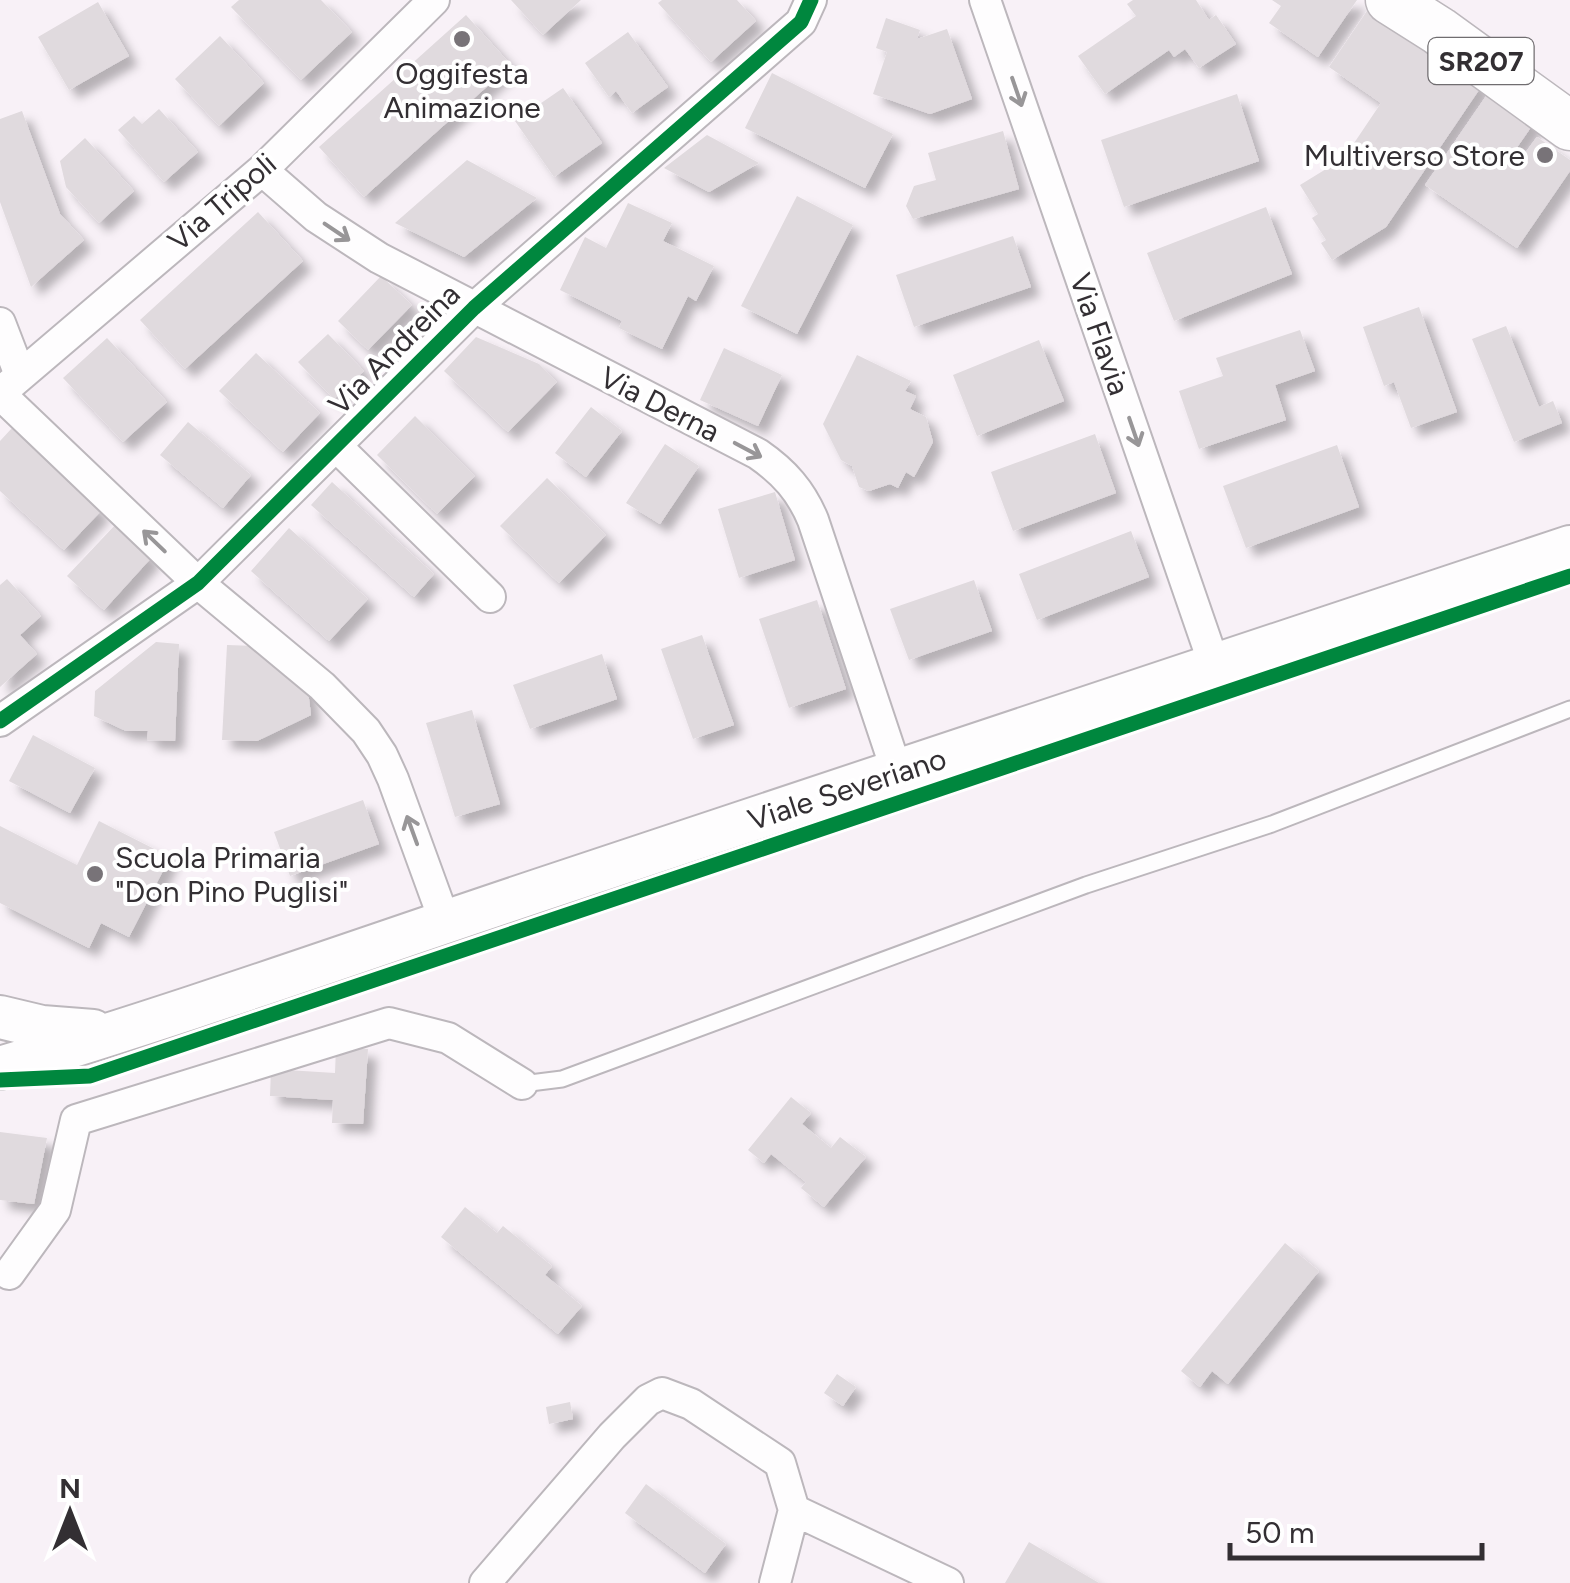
<svg xmlns="http://www.w3.org/2000/svg" width="1570" height="1583" font-family="Figtree,sans-serif">
	<style>
		.building { fill: #e0dade; filter: url(#shadow) }
		.lines { fill: none; stroke-linecap: round; stroke-linejoin: round }
		.lane-casing { stroke: #bcb7bc; stroke-width: 19 }
		.street-casing { stroke: #bcb7bc; stroke-width: 34 }
		.secondary-casing { stroke: #bcb7bc; stroke-width: 46 }
		.primary-casing { stroke: #bcb7bc; stroke-width: 51 }
		.lane { stroke: #fefdfe; stroke-width: 15 }
		.street { stroke: #fefdfe; stroke-width: 30 }
		.secondary { stroke: #fefdfe; stroke-width: 42 }
		.primary { stroke: #fefdfe; stroke-width: 48 }
		.cycleway-casing { stroke: #fff; stroke-width: 21 }
		.cycleway { stroke: #00873e; stroke-width: 15 }
		.oneway { stroke: #989698 }
		.poi-dot { fill: #787378; stroke: #fff; stroke-width: 4 }
		.labels { text-anchor: middle; dominant-baseline: central; stroke-width: 8; stroke-linejoin: round; paint-order: stroke }
		.shield { fill: #fff; stroke: #706d70; stroke-width: 2.5 }
		.shield-label { font-size: 28px; font-weight: bold; fill: #332f33 }
		.poi-label { font-size: 30px; fill: #332f33; stroke: #fff }
		.street-label { font-size: 30px; fill: #332f33; stroke: #fff }
	</style>
	<defs>
		<filter id="shadow"><feDropShadow dx="9" dy="9" stdDeviation="5" flood-color="#0004"/></filter>
	</defs>
	<rect width="100%" height="100%" fill="#f8f1f7"/>
	<!-- building -->
	<path class="building" d="M239,0H321L352,32L301,80L231,7Z
		M511,0H581L543,35Z
		M662,0H737L756,21L711,62L658,3Z
		M1133,0H1196L1209,20L1216,15L1236,44L1199,68L1185,49L1174,57L1169,50L1105,94L1078,56L1136,16L1127,4Z
		M1272,0H1357L1318,57L1269,23L1281,6Z
		M98,2L129,56L69,90L38,37Z
		M1369,8L1483,84L1386,227L1332,260L1321,243L1326,240L1312,218L1318,214L1300,185L1344,158L1381,103L1329,67Z
		M466,15L511,65L364,197L319,147Z
		M886,18L920,30L917,39L947,29L972,99L930,114L873,94L887,52L876,48Z
		M628,32L668,87L632,113L616,91L609,97L585,63Z
		M220,36L264,83L219,126L175,79Z
		M772,73L893,134L865,188L745,128Z
		M563,88L602,143L554,177L515,121Z
		M1491,89L1536,120L1509,159L1517,164L1537,137L1570,160V171L1517,248L1425,185Z
		M1237,94L1259,161L1124,207L1101,140Z
		M159,109L198,152L164,182L118,130L134,116L142,124Z
		M22,111L60,214L84,240L31,287L0,202V119Z
		M1003,131L1019,189L913,219L906,206L914,186L936,180L928,153Z
		M707,135L759,163L709,192L664,168Z
		M85,138L134,191L99,223L66,187L60,161Z
		M467,160L537,198L464,257L395,223Z
		M797,196L853,225L797,334L741,306Z
		M628,203L672,223L663,241L714,266L696,301L688,296L662,349L619,328L622,321L560,290L585,237L606,248Z
		M1266,207L1292,274L1174,321L1147,253Z
		M258,212L303,261L185,369L140,320Z
		M1013,236L1031,287L914,327L896,275Z
		M381,276L412,305L368,350L338,321Z
		M1419,307L1457,412L1411,428L1394,382L1384,386L1363,327Z
		M1506,326L1539,407L1553,401L1562,423L1514,442L1472,339Z
		M1300,330L1315,371L1275,385L1286,420L1199,449L1179,391L1223,376L1216,358Z
		M328,334L364,371L334,399L298,362Z
		M476,337L539,364L557,382L508,432L444,371Z
		M107,338L167,402L123,442L63,378Z
		M1039,340L1064,401L977,436L953,375Z
		M724,348L782,375L758,426L700,400Z
		M256,353L320,413L283,452L219,391Z
		M857,355L911,381L905,391L916,396L910,409L926,417L933,442L914,477L906,472L898,488L890,484L869,491L859,487L852,466L841,460L823,424Z
		M591,407L622,431L586,477L555,453Z
		M415,416L475,476L437,514L377,455Z
		M188,422L251,475L223,508L160,455Z
		M12,428L101,511L64,550L0,491V441Z
		M1095,434L1116,493L1013,531L991,472Z
		M665,444L699,466L660,524L626,503Z
		M1337,445L1359,507L1246,548L1223,486Z
		M547,478L606,535L559,583L500,526Z
		M332,482L434,574L414,597L311,505Z
		M775,492L795,560L739,578L718,509Z
		M116,524L152,557L104,610L67,576Z
		M289,528L368,599L329,641L251,571Z
		M1131,531L1149,577L1037,620L1019,574Z
		M7,579L41,616L20,635L37,654L0,687V585Z
		M974,580L992,631L909,660L890,609Z
		M817,600L846,689L789,708L759,619Z
		M702,635L734,725L693,739L661,649Z
		M156,642L179,644L175,741L147,740L148,731H126L94,716L95,691Z
		M227,645L256,646L307,683L311,715L257,741L222,740Z
		M602,654L617,699L530,729L513,685Z
		M472,710L500,804L455,817L426,723Z
		M33,735L95,768L70,813L9,781Z
		M363,800L379,844L290,876L274,832Z
		M99,821L170,857L129,937L101,923L89,948L0,903V826L77,865Z
		M336,1047L368,1049L363,1124L332,1123L333,1100L270,1096L271,1069L335,1073Z
		M791,1097L811,1113L802,1124L831,1148L840,1137L866,1157L824,1207L801,1188L806,1182L771,1154L764,1163L748,1150Z
		M0,1132L47,1138L34,1204L0,1200Z
		M465,1207L497,1233L503,1226L552,1266L545,1275L582,1306L558,1334L441,1237Z
		M1285,1243L1319,1271L1228,1384L1212,1371L1200,1387L1181,1371Z
		M837,1374L856,1387L843,1406L824,1393Z
		M570,1402L573,1419L549,1424L546,1407Z
		M646,1484L726,1544L705,1573L625,1513Z
		M1029,1542L1099,1583H1005Z"/>
	<g class="lines">
		<defs>
			<path id="lane" d="M522,1084L562,1079L1086,885L1272,824L1570,709"/>
			<path id="street" d="M985,0L1215,667
				M262,170L316,217L379,258L758,454C784,472 801,491 813,520L897,772
				M0,323L20,375
				M0,393L262,170L434,0
				M0,394L198,583L322,686L366,731L382,755L393,779L445,922
				M336,446L490,597
				M0,721L198,583L474,308L801,22L811,0
				M9,1274L55,1210L76,1120L389,1023L448,1038L522,1084
				M794,1510L948,1583
				M485,1583L612,1436L648,1400L662,1393L691,1404L780,1463L794,1510L775,1583"/>
			<path id="secondary" d="M0,1017L42,1027L93,1031
				M0,1068C189,1012 374,945 561,883C897,772 1234,661 1570,547"/>
			<path id="primary" d="M1390,0L1439,31L1570,126"/>
		</defs>
		<!-- lane casing -->
		<use href="#lane" class="lane-casing"/>
		<!-- street casing -->
		<use href="#street" class="street-casing"/>
		<!-- secondary casing -->
		<use href="#secondary" class="secondary-casing"/>
		<!-- primary casing -->
		<use href="#primary" class="primary-casing"/>
		<!-- lane -->
		<use href="#lane" class="lane"/>
		<!-- street -->
		<use href="#street" class="street"/>
		<!-- secondary -->
		<use href="#secondary" class="secondary"/>
		<!-- primary -->
		<use href="#primary" class="primary"/>
		<defs>
			<path id="cycleway" d="M0,721L198,583L474,308L801,22L811,0
				M0,1080L90,1076L1570,576"/>
		</defs>
		<!-- cycleway casing -->
		<use href="#cycleway" class="cycleway-casing"/>
		<!-- cycleway -->
		<use href="#cycleway" class="cycleway"/>
	</g>
	<!-- one-way arrows -->
	<defs><path id="oneway-shaft" d="M-6 0H5M1.5-3L5.5 0L1.5 3" fill="none" stroke-width="1.6" stroke-linecap="round" stroke-linejoin="round" transform="scale(2.5)"/></defs>
	<g class="oneway">
		<use href="#oneway-shaft" transform="translate(1017 92) rotate(71)"/>
		<use href="#oneway-shaft" transform="translate(337 232) rotate(34)"/>
		<use href="#oneway-shaft" transform="translate(1134 432) rotate(71)"/>
		<use href="#oneway-shaft" transform="translate(748 450) rotate(28)"/>
		<use href="#oneway-shaft" transform="translate(154 541) rotate(-136)"/>
		<use href="#oneway-shaft" transform="translate(412 830) rotate(-110)"/>
	</g>
	<!-- markers -->
	<g class="poi-dot">
		<circle cx="462" cy="39" r="10"/>
		<circle cx="1545" cy="155" r="10"/>
		<circle cx="95" cy="874" r="10"/>
	</g>
	<g class="labels">
		<!-- shield labels -->
		<rect class="shield" x="1428.5" y="38" width="105" height="46" rx="8"/>
		<g class="shield-label">
			<text x="1481" y="61">SR207</text>
		</g>
		<!-- poi labels -->
		<g class="poi-label">
			<text x="462" y="73">Oggifesta<tspan x="462" dy="34">Animazione</tspan></text>
			<text x="1525" y="155" text-anchor="end">Multiverso Store</text>
			<text x="115" y="857" text-anchor="start">Scuola Primaria<tspan x="115" dy="34">"Don Pino Puglisi"</tspan></text>
		</g>
		<!-- street labels -->
		<g class="street-label">
			<text transform="translate(222 202) rotate(-41)">Via Tripoli</text>
			<text transform="translate(1100 334) rotate(71)">Via Flavia</text>
			<text transform="translate(394 349) rotate(-45)">Via Andreina</text>
			<text transform="translate(660 404) rotate(27)">Via Derna</text>
			<text transform="translate(847 789) rotate(-18)">Viale Severiano</text>
		</g>
	</g>
	<!-- north arrow -->
	<g transform="translate(70 1513)" stroke="#ffffff" stroke-width="8" paint-order="stroke">
	<path d="M0-8L18 38L0 25L-18 38Z" fill="#332f33"/>
	<text y="-15" font-size="28" font-weight="bold" text-anchor="middle" fill="#332f33">N</text>
	</g>
	<!-- scale -->
	<path d="M1230 1543v15h252v-15" fill="none" stroke="#332f33" stroke-width="5"/>
	<text x="1245" y="1543" font-size="30" fill="#332f33" stroke="#ffffff" stroke-width="8" paint-order="stroke">50 m</text>
</svg>
